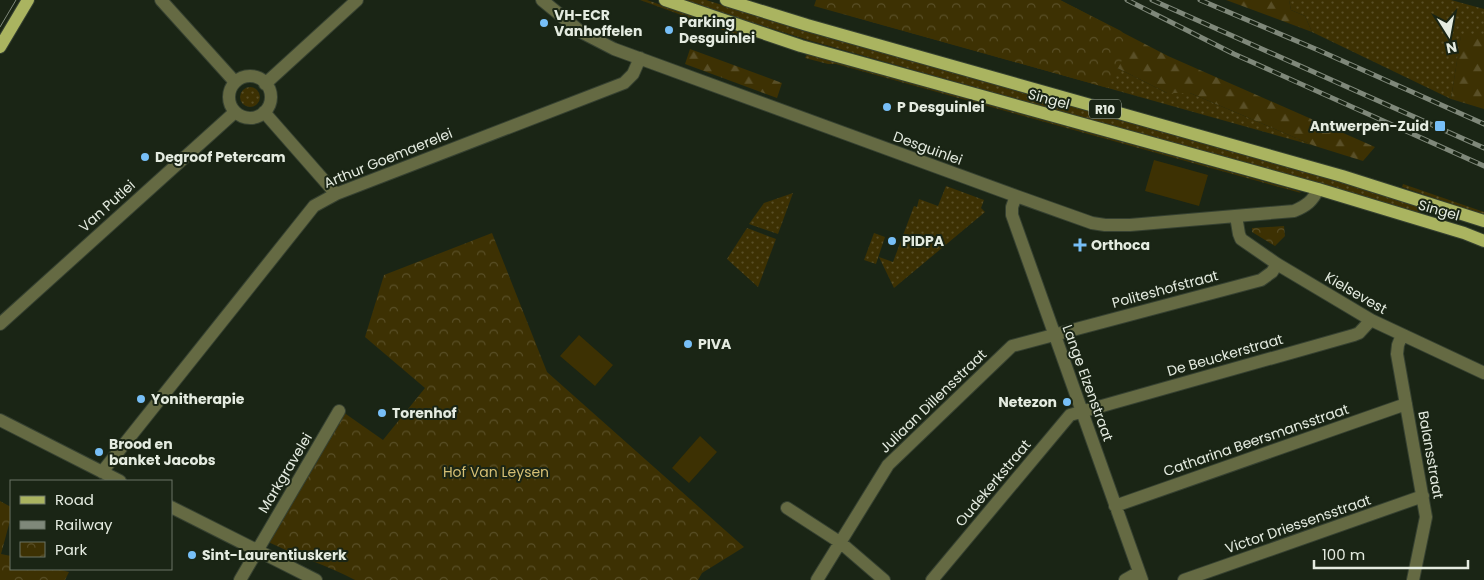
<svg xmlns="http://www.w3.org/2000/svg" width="1484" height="580" font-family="Poppins,sans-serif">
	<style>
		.grass { fill: url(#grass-dots) }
		.forest { fill: url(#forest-firs) }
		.park { fill: url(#park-crowns) }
		.pitch { fill: #3d3103 }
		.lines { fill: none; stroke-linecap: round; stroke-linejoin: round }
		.minor-casing { stroke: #364131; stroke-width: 14 }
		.major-casing { stroke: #364131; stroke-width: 14 }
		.minor { stroke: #656a43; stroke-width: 12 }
		.major { stroke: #aab460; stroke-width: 12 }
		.tram { stroke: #7f887a; stroke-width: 1 }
		.rail-casing { stroke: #7f887a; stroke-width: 5 }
		.rail { stroke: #1a2515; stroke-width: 3; stroke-dasharray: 9; stroke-linecap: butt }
		.poi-dot { fill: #77bff7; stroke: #1a2515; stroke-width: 2 }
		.labels { text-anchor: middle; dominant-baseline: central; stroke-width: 4; stroke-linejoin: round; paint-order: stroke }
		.shield { fill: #1a2515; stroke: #a7b0a3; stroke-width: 1 }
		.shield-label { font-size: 12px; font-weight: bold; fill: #e4ebe0 }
		.poi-label { font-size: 14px; font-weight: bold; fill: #e4ebe0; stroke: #1a2515; text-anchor: start }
		.street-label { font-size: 14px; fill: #e4ebe0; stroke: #1a2515 }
		.park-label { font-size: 14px; fill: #d5bf74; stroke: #1a2515 }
	</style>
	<defs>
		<pattern id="grass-dots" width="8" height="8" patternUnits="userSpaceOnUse" patternTransform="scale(1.25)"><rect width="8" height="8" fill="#3d3103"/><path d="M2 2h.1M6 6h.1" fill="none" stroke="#594f27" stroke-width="1.8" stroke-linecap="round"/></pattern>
		<pattern id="forest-firs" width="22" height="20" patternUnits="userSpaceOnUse" patternTransform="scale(1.25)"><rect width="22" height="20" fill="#3d3103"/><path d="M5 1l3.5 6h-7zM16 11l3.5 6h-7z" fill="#594f27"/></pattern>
		<pattern id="park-crowns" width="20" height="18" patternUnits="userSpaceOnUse" patternTransform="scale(1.25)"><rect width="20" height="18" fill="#3d3103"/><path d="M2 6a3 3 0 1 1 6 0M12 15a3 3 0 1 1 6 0" fill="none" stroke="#594f27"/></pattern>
	</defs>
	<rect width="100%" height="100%" fill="#1a2515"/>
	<!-- grass -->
	<path class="grass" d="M640,0H647L738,32L753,41L752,43L731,33Z
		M681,0H706L810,32L1340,182L1442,214L1432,212H1414L808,40Z
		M866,0H982L1167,93H1190L1315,146L851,16Z
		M1289,0H1451L1484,9V35L1461,36L1451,99L1312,32L1305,16L1291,10Z
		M807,54L1299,191L1301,193L836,64H828L805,58Z
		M240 97a10 10 0 1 1 20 0a10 10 0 1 1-20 0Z
		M1403,184L1484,212V215L1402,187Z
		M946,186L984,200L981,208L985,212L894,288L879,257L893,262L914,206L917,207L919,199L938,206Z
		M793,193L778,234L749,224L764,203Z
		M747,228L776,239L758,287L727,259Z
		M874,233L885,237L876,264L864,260Z"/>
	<!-- forest -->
	<path class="forest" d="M982,0H1060L1168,56L1375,147L1363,161L1315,146L1190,93H1167Z
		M1226,0H1289L1291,10L1305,16L1312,32Z
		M1461,35H1484V109L1451,99Z
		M690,49L782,83L777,98L685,64Z"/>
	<!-- park -->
	<path class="park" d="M816,0H1060L1121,31L1130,41L1123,58L1108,88L814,6Z
		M1284,226L1285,236L1275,246L1252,232V228Z
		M492,233L547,372L744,547L702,573L698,580H355C326,565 295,555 266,541L343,412L383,440L425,388L365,337L384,275Z
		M0,501L11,507V517L1,554L11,556V569H58L69,572L65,580H0Z"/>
	<!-- pitch -->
	<path class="pitch" d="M1154,160L1208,175L1199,206L1145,191Z
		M579,335L613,365L595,386L560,356Z
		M700,436L717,452L689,483L672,468Z"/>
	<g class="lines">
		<defs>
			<path id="minor" d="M161,0L235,82
				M542,0L581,32L614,49L1016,196L1092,223L1105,225H1130L1294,211C1306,206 1313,201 1318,189
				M229 97a21 21 0 1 1 42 0a21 21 0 1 1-42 0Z
				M265,84L357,0
				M264,112L336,194
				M1016,196L1012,207V215L1142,580
				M1236,216L1239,234L1241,239L1277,264L1371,320L1484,373
				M0,324L235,112
				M1402,335L1398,345L1397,354L1426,517L1413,580
				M0,420L120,481
				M102,472L314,206L336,194L624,83L633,74L640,58
				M1115,506L1406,404
				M171,507L316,580
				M787,508L841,543L884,580
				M240,580L339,411
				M817,580L888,465L1012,346L1261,280L1272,272L1277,264
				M932,580L1070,415L1354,335L1359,333L1371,320
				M1125,580L1139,572
				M1184,580L1423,496"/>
			<path id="major" d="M665,0L801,46L1318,189L1464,233L1484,241
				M726,0L807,25L1342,176L1484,221
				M0,47L28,0"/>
		</defs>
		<!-- minor casing -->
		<use href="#minor" class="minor-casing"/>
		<!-- major casing -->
		<use href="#major" class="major-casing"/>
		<!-- minor -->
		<use href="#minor" class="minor"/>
		<!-- major -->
		<use href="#major" class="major"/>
		<!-- tram -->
		<path class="tram" d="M0,27L16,0"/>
		<defs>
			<path id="rail" d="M1127,0L1234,54L1484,166
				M1152,0L1484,148
				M1200,0L1318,50L1484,124"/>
		</defs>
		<!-- rail casing -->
		<use href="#rail" class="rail-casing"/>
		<!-- rail -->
		<use href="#rail" class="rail"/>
	</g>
	<!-- markers -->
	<g class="poi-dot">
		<circle cx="544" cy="23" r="5"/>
		<circle cx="669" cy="30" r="5"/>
		<circle cx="887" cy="107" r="5"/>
		<rect x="1434" y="120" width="12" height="12" rx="2.5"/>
		<circle cx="145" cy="157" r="5"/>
		<circle cx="892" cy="241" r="5"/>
		<path d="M1077.5 237.5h5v5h5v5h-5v5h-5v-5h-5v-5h5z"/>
		<circle cx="688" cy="344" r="5"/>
		<circle cx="141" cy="399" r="5"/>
		<circle cx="1067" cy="402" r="5"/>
		<circle cx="382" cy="413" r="5"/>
		<circle cx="99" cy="452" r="5"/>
		<circle cx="192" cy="555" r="5"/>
	</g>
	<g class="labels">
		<!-- shield labels -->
		<rect class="shield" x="1089" y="99.5" width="32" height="19" rx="4"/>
		<g class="shield-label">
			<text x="1105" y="109">R10</text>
		</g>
		<!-- poi labels -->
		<g class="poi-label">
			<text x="554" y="15">VH-ECR<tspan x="554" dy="16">Vanhoffelen</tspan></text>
			<text x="679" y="22">Parking<tspan x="679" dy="16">Desguinlei</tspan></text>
			<text x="897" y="107">P Desguinlei</text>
			<text x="1429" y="126" text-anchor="end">Antwerpen-Zuid</text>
			<text x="155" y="157">Degroof Petercam</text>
			<text x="902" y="241">PIDPA</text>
			<text x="1091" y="245">Orthoca</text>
			<text x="698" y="344">PIVA</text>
			<text x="151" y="399">Yonitherapie</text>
			<text x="1057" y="402" text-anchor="end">Netezon</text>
			<text x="392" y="413">Torenhof</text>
			<text x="109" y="444">Brood en<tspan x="109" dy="16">banket Jacobs</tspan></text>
			<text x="202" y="555">Sint-Laurentiuskerk</text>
		</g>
		<!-- street labels -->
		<g class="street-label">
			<text transform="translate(1049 99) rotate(15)">Singel</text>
			<text transform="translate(928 148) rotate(20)">Desguinlei</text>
			<text transform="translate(388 158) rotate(-22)">Arthur Goemaerelei</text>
			<text transform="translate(107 206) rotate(-42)">Van Putlei</text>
			<text transform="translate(1439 210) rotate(16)">Singel</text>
			<text transform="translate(1165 289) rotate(-15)">Politeshofstraat</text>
			<text transform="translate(1356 293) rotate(30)">Kielsevest</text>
			<text transform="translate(1225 355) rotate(-16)">De Beuckerstraat</text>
			<text transform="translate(1088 383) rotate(70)">Lange Elzenstraat</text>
			<text transform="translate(933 401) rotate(-44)">Juliaan Dillensstraat</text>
			<text transform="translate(1256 440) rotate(-19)">Catharina Beersmansstraat</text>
			<text transform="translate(1431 455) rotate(80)">Balansstraat</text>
			<text transform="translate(285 473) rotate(-59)">Markgravelei</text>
			<text transform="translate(993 483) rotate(-50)">Oudekerkstraat</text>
			<text transform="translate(1298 524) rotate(-19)">Victor Driessensstraat</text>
		</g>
		<!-- park labels -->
		<g class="park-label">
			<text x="496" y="472">Hof Van Leysen</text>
		</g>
	</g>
	<!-- legend -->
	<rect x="10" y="480" width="162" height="90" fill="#1a2515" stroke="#6b7466"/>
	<rect x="20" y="496" width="25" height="8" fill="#aab460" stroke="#6b7466"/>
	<text x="55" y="505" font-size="15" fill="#e4ebe0">Road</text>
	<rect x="20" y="521" width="25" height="8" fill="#7f887a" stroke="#6b7466"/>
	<text x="55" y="530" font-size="15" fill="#e4ebe0">Railway</text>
	<rect x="20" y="542" width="25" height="15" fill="url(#park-crowns)" stroke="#6b7466"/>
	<text x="55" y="555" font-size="15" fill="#e4ebe0">Park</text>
	<!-- north arrow -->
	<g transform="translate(1449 35) rotate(169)" stroke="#1a2515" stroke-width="4" paint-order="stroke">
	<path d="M0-4L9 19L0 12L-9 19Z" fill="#e4ebe0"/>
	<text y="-8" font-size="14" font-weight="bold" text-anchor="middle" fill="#e4ebe0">N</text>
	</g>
	<!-- scale -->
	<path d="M1314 560v8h154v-8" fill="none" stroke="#e4ebe0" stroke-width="2.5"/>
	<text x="1322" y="560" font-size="15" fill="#e4ebe0" stroke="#1a2515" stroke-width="4" paint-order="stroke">100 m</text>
</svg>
